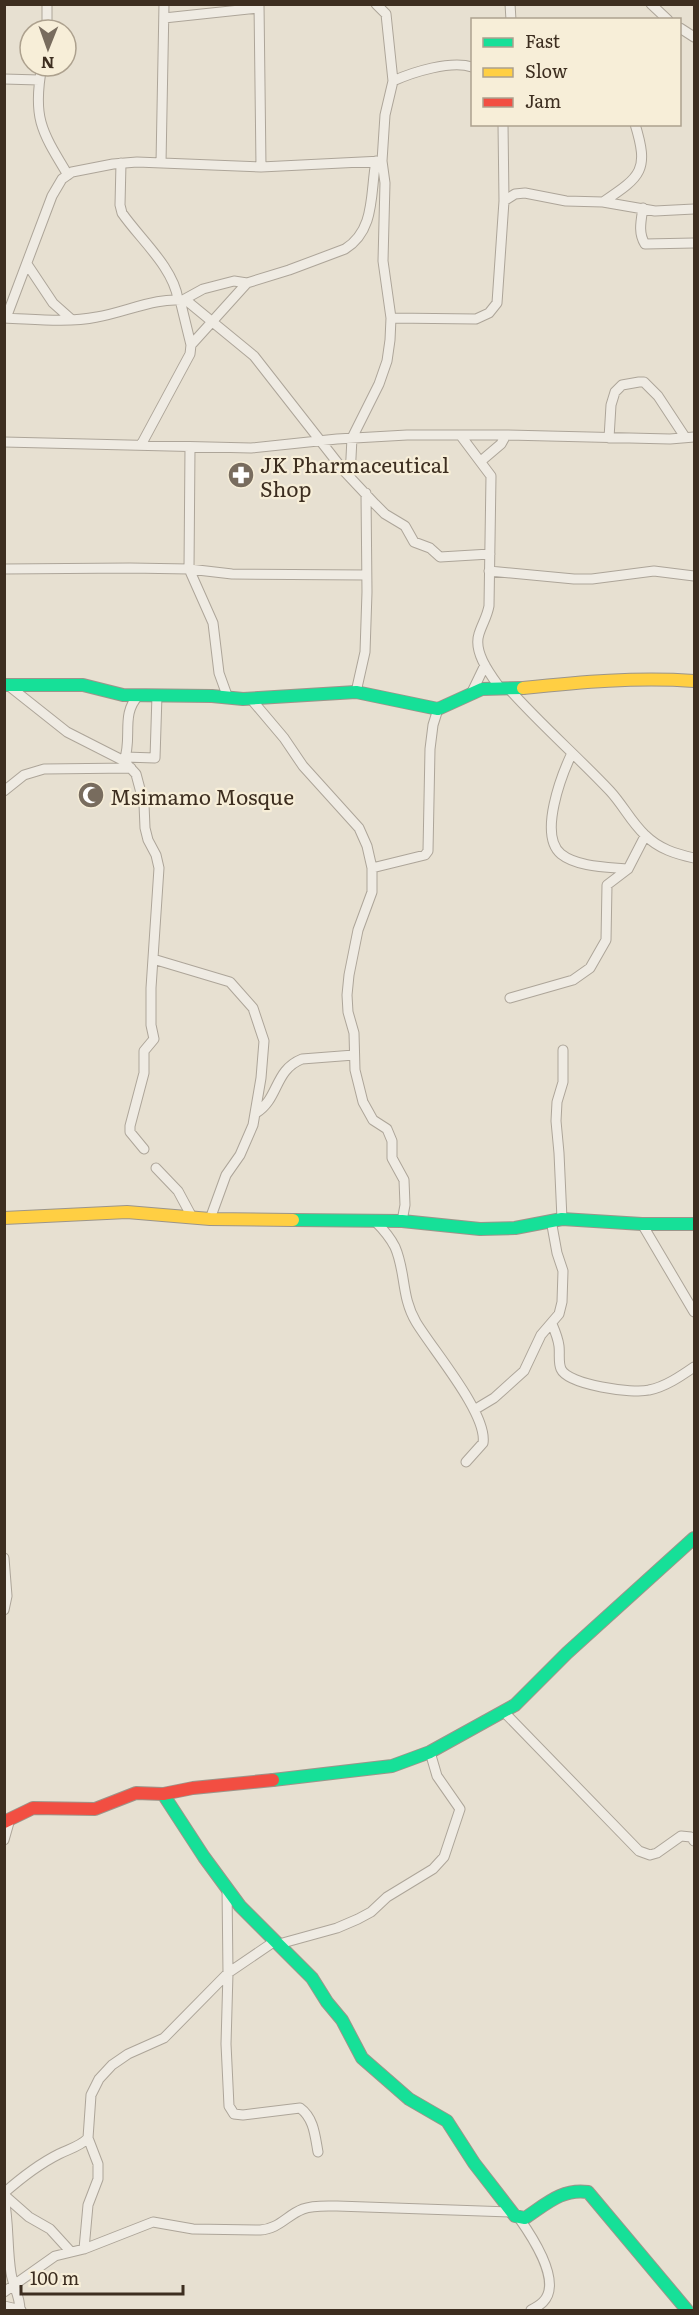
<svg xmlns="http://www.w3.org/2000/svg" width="699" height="2315" font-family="Literata,serif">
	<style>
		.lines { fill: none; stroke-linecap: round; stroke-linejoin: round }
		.street-casing { stroke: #ada599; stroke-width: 11 }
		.fast-casing { stroke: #9c958a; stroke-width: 14 }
		.slow-casing { stroke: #9c958a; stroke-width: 14 }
		.jam-casing { stroke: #9c958a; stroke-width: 14 }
		.street { stroke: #efebe3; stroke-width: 9 }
		.fast { stroke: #16e098; stroke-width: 12 }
		.slow { stroke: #ffcf43; stroke-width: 12 }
		.jam { stroke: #f24e42; stroke-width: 12 }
		.labels { text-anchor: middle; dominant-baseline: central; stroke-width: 4.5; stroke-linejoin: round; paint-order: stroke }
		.poi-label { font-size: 21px; fill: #3d2e20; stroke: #f7eed8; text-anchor: start }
	</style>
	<rect width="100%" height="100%" fill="#e7e0d1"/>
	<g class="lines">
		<defs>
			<path id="street" d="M47,4V30
				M259,4L261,167
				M376,4L386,14L393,81
				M510,4L511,20
				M651,4L668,20
				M164,18L259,8
				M680,28L694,37
				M42,66C32,118 42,132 68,175
				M4,79L39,80
				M121,163L120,205L122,213C140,239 173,267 178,299
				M161,163L164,4
				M504,201L515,194L525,193L566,201L603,202L655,211L694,209
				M603,202C642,176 649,170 635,124
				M643,208C641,221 638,233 645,244L694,243
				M27,264L53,303L71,319
				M183,300L203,289L234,281L247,283L289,270L345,249C376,230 370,192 376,161
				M4,318C34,319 67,323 97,317C127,312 157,296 187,301L254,356L344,471L375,504L385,514L405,526L414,542L430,548L440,557L490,554
				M6,318L52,196L62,179L72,172L113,164L137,162L261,167L382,161
				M391,318L476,319L489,313L497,303L504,201L503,124
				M191,345L247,283
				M461,436L491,476L489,606C487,617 482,624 479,634C473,652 490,674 500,688
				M609,438L611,405L615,392L622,385L639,382H644L658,396L685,437
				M4,442L251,448L337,439L407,435H506L670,439L694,437
				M141,445L190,354L191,345L180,300
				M190,448L189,569L213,623L219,673L228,698
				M481,461L501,444L506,435
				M350,477L352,438L379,384L387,361L390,340L391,318L383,261L385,183L382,161L385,115L393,81C413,72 451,60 472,67
				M4,569L130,568L189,569L232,574L366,575
				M489,571L574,579H592L654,571L694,576
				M9,686L67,732L124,761L136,774L144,804L145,828L148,840L156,855L159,868L151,988V1025L154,1039L144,1051V1073L130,1126V1132L144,1149
				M509,689C541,725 577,756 610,791C623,805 631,822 645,835C659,849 676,854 694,858
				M356,692L365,652L367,592L366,493
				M472,692L485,665
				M251,699L284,738L303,766L359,828L367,846L372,868V892L358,930L349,975L347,995L348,1012L354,1033L355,1070L363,1102L373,1120L387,1129L392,1141V1158L404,1180L405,1205L402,1221
				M572,753C562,774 538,835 561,854C577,867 607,867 628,869
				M125,757L155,758L157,695
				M124,761C133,738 120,714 139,695
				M4,791L24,775L44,769L131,768
				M372,868L425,855L428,851L430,749L433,725L438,709
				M153,959L230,982L253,1008L264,1041L261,1078L253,1125L240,1155L226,1175L210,1219
				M510,998L573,980L590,968L606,940L607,885L628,869L645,836
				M256,1113C279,1099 274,1070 302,1059L354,1055
				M156,1168L178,1191L192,1217
				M562,1219L559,1153L556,1121L557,1102L563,1082V1050
				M375,1221C383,1229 390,1237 395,1247C406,1272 401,1297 416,1322C432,1349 488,1414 483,1443L466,1462
				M642,1224L694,1312
				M552,1324C555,1331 558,1338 559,1346C560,1353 558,1362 561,1369C568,1385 633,1394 649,1390C665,1387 681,1376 694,1367
				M474,1410L494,1398L524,1371L541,1335L559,1314L562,1302L563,1271L557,1253L551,1220
				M4,1558L7,1596L4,1610
				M504,1712L639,1851L650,1855L657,1853L681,1836L691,1837L694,1841
				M4,1840L10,1819
				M227,1887L228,1973L226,2044L229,2106L234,2114L243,2115L300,2108C314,2118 315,2136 318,2152
				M279,1944L337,1928L358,1919L371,1912L387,1897L433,1869L444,1857L460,1809L437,1776L430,1752
				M4,2193C21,2178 39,2164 59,2154C69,2149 81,2146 88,2138
				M4,2195L29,2217L50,2229L71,2252
				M4,2198C9,2223 7,2248 11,2273C13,2286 20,2296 20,2310
				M519,2218C531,2235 563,2282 543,2302C540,2305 535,2308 531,2310
				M84,2249L88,2205L98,2179V2164L88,2138L91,2095L99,2079L112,2065L128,2054L164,2038L228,1973L275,1941
				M4,2292L55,2256L84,2249L153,2222L193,2229L260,2230C279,2229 287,2215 303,2209C313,2205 326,2206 337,2206L512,2212
				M4,2306L21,2310"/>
			<path id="fast" d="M4,685H83L123,695L212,696L243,699L356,692L438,709L482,689L523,688
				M293,1220L402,1221L480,1229L515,1228L562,1219L642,1224H694
				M273,1780L392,1766L430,1752L515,1705L567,1653L694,1538
				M163,1794L204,1857L240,1906L312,1978L327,2002L342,2020L362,2058L409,2099L447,2121L474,2163L515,2216L525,2218C545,2205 562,2188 588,2192L687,2310"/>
			<path id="slow" d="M523,688C580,682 637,677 694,681
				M4,1218L127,1212L210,1219L293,1220"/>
			<path id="jam" d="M4,1822L33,1808L95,1809L136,1793L163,1794L193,1788L273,1780"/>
		</defs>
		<!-- street casing -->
		<use href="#street" class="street-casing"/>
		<!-- fast casing -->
		<use href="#fast" class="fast-casing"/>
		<!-- slow casing -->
		<use href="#slow" class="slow-casing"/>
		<!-- jam casing -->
		<use href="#jam" class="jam-casing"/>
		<!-- street -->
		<use href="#street" class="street"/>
		<!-- fast -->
		<use href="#fast" class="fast"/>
		<!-- slow -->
		<use href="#slow" class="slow"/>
		<!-- jam -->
		<use href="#jam" class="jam"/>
	</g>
	<!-- icons -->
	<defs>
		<symbol id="pharmacy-disc" viewBox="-11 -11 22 22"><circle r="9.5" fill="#786c5e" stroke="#f7eed8"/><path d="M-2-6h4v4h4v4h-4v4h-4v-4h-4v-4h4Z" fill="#fff"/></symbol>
		<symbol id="mosque-disc" viewBox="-11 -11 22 22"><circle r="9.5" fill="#786c5e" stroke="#f7eed8"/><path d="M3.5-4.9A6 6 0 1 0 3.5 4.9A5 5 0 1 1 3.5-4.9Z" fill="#fff"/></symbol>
	</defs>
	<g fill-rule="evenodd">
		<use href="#pharmacy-disc" x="226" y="460" width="30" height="30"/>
		<use href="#mosque-disc" x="76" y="780" width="30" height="30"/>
	</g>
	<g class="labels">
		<!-- poi labels -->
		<g class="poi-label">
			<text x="260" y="463">JK Pharmaceutical<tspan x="260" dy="24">Shop</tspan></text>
			<text x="110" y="795">Msimamo Mosque</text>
		</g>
	</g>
	<!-- border -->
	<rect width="699" height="2315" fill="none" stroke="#3d2e20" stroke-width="12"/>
	<!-- legend -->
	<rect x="471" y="18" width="210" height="108" fill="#f7eed8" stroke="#ada18e" stroke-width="1.5"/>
	<rect x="483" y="38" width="30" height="9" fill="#16e098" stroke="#ada18e" stroke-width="1.5"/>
	<text x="525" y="48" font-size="18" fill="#3d2e20">Fast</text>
	<rect x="483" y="68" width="30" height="9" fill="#ffcf43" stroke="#ada18e" stroke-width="1.5"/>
	<text x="525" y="78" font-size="18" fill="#3d2e20">Slow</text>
	<rect x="483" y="98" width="30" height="9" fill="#f24e42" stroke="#ada18e" stroke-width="1.5"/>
	<text x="525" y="108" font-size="18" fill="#3d2e20">Jam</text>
	<!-- north arrow -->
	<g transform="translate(48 48) rotate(181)"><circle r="28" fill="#f7eed8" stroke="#ada18e" stroke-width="1.5"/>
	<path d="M0-4.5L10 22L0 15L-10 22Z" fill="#786c5e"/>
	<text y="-9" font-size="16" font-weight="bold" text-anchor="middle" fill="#3d2e20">N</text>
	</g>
	<!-- scale -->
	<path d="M21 2285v9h162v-9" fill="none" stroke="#3d2e20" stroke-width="3"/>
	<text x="30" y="2285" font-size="18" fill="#3d2e20" stroke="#f7eed8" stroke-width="4.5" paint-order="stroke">100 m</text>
</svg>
